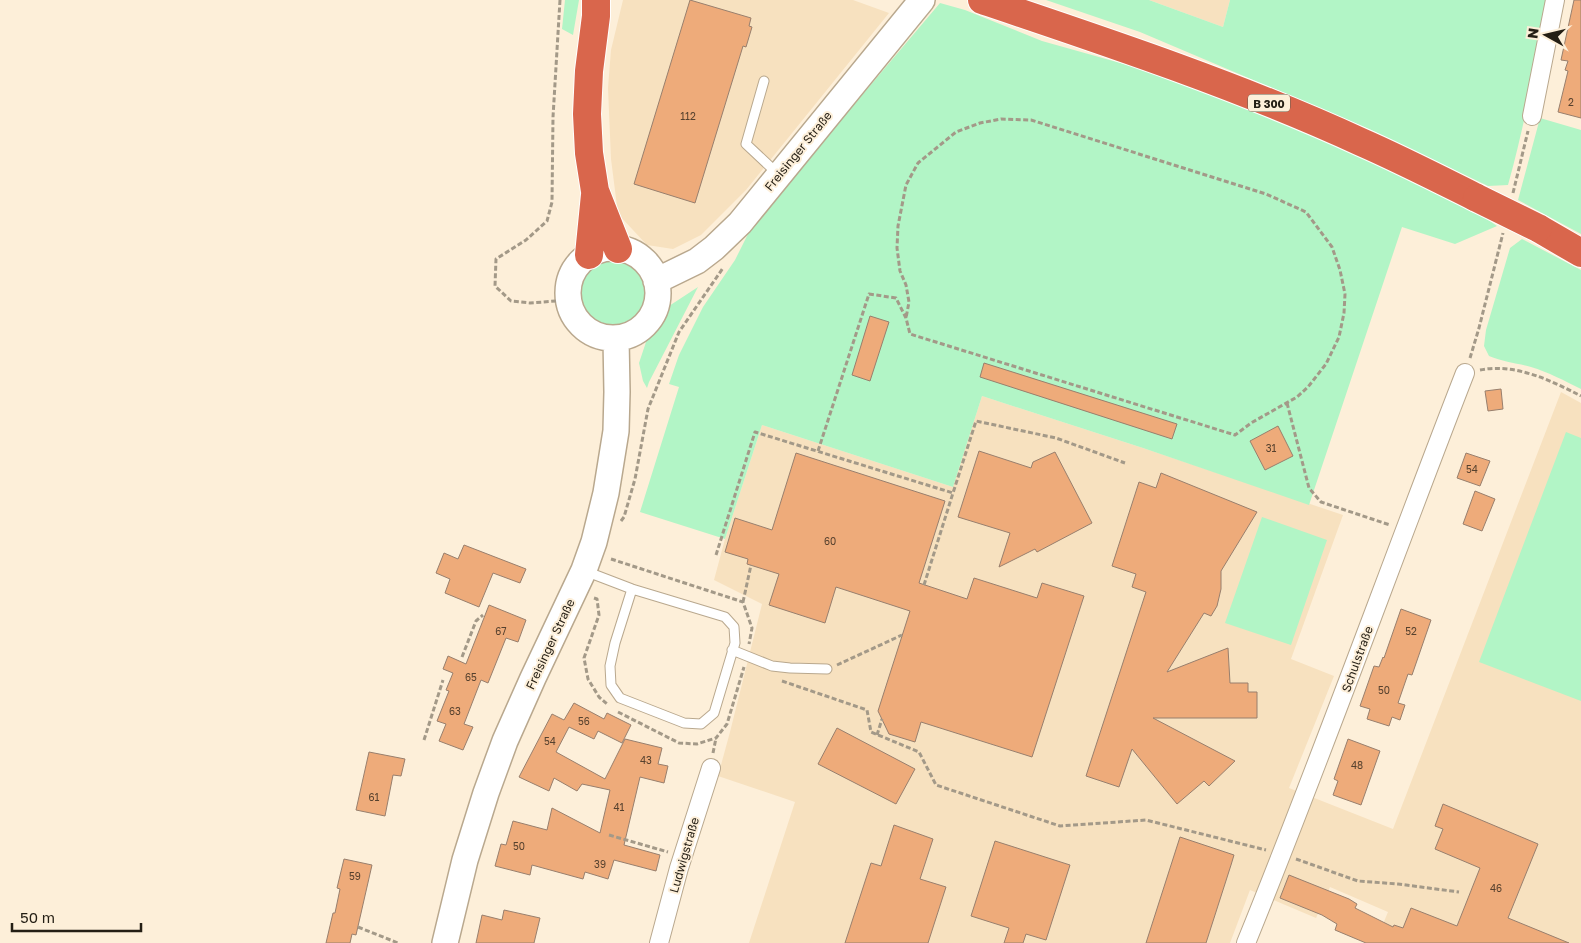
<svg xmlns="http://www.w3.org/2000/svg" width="1581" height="943" font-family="'Golos Text',sans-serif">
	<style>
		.built { fill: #f7e1bf }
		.green { fill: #b2f5c6 }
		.building { fill: #eeab7a; stroke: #987f6d }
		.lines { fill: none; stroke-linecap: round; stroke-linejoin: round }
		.lane-casing { stroke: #b9a88e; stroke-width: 11 }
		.street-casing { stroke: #b9a88e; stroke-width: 20 }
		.secondary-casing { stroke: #b9a88e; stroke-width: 28 }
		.highway-casing { stroke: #fff; stroke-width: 30 }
		.path { stroke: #a39988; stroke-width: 3; stroke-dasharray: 5 2.5; stroke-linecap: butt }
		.lane { stroke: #fff; stroke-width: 9 }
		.street { stroke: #fff; stroke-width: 18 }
		.secondary { stroke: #fff; stroke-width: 25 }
		.highway { stroke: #d9664c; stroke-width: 28 }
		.highway-bridge-casing { stroke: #fff; stroke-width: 30; stroke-linecap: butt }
		.highway-bridge { stroke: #d9664c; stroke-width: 28 }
		.labels { text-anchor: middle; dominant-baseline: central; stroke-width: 4; stroke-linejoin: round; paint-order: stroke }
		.number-label { font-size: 10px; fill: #56412e }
		.shield { fill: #fdefd9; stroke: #655d4f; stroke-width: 1 }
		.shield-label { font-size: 11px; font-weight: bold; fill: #241e14 }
		.street-label { font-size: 12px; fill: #241e14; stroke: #fdefd9 }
	</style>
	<rect width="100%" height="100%" fill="#fdefd9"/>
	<!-- built -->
	<path class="built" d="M623,0H853L889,13L746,190L701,235L673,249L647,245L618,214L611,159L608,88L611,50Z
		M1149,0H1230L1223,27Z
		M1561,392L1581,403V943H1375L1388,912L1330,887L1316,918L1250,890L1230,943H749L795,802L718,776L730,732L762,604L714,580L725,539L762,425L953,487L982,396L1143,448L1343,515L1291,659L1334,676L1289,788L1393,829Z"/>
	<!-- green -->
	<path class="green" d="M565,0H579L573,35L562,29Z
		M1046,0H1149L1223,27L1230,0H1548C1536,62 1525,124 1508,185L1488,186L1369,129L1140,32Z
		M940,3L965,10L1042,41L1131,66L1260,113L1348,148L1464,203L1497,226L1455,244L1402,227L1309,505L1143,448L982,396L953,487L762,425L725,539L640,512L679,387L669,384L679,355L703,307L735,260L753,224Z
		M1540,118L1581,130V234L1518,200Z
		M1522,239L1581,270V389C1565,381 1548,372 1531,367C1517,363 1503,362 1489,356L1484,346L1486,330L1510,248Z
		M579 293a33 33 0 1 1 66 0a33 33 0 1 1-66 0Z
		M698,287L649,382L647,388L643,381L639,363L649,333L669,306Z
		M1566,432L1581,438V701L1479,662Z
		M1262,517L1327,540L1291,645L1225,623Z"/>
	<!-- building -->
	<path class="building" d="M690,0L751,18L749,26L752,27L746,47L743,46L695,203L634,184Z
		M1574,0H1581V118L1558,112L1568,71L1565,70L1568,61L1561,60Z
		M870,316L889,322L870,381L852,375Z
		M984,363L1177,424L1172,439L980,377Z
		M1501,389L1503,409L1488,411L1485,391Z
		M1278,426L1293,456L1265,470L1250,441Z
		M979,451L1031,468L1033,462L1055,452L1092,523L1037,552L1035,549L999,567L1010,533L958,517Z
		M796,453L945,501L919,583L967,599L974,578L1037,598L1042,583L1084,596L1032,757L921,722L915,742L889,734L878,711L910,611L836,587L825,623L769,605L779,574L747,564L748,559L725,552L735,518L772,530Z
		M1466,453L1490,461L1480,486L1457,478Z
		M1161,473L1257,512L1221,571V589L1217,606L1211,616L1204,613L1167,672L1228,648L1230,683H1248V692H1257V718H1153L1235,761L1209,786L1204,781L1177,804L1132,749L1119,787L1086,776L1146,592L1132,587L1136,574L1112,566L1139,482L1156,488Z
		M1475,491L1495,499L1482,531L1463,524Z
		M464,545L526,569L520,583L493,573L479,607L445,593L450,579L436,573L444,553L458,559Z
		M489,605L526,620L518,642L506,638L488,683L481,680L464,724L473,727L463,750L439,741L446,724L437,721L449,691L446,690L453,673L443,669L448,656L466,664Z
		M1401,609L1431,620L1412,675L1408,674L1398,703L1405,705L1400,720L1392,717L1389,726L1367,719L1370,709L1360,706L1374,666L1379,667L1383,657L1384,658Z
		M574,703L604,719L607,713L631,725L622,743L598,731L594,739L569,727L556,752L605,779L625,739L662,748L658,764L668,766L664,783L640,777L624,845L660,855L656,871L614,860L608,879L585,872L583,879L532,865L530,875L495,866L501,844L506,845L513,821L547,830L552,808L600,833L610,790L582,784L577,791L554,778L549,791L519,777L552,714L564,720Z
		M837,728L915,769L896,804L818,764Z
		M1348,739L1380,751L1361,805L1333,795L1338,781L1334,779Z
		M369,752L405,759L401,776L393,775L385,816L356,810Z
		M1443,804L1538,844L1508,918L1569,943H1366L1335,930L1337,924L1322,915L1280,898L1289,875L1349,899L1357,904L1355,908L1393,927L1394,925L1403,928L1411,908L1457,926L1480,868L1435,849L1443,829L1435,826Z
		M894,825L933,839L920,879L946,887L928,943H845L871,863L881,866Z
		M1180,837L1234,855L1231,865L1206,943H1146Z
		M995,841L1070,865L1046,940L1026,934L1023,943H1004L1009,928L971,916Z
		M344,859L372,865L356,935L352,934L350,943H326L333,913H335L340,889L337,888Z
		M504,910L540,918L534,943H476L482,915L502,920Z"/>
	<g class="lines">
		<defs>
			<path id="lane" d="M764,81L746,144L779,175
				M585,571L632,589L725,617L734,627L735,643L714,713L701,724L684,723L620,698L611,685L610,666L615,643L632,589
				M732,650L772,666L790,668L827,669"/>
			<path id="street" d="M1532,116L1555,0
				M659,943L679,868L711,768
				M1246,943C1323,754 1391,563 1465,373"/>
			<path id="secondary" d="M568 293a45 45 0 1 1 90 0a45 45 0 1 1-90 0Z
				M656,281L697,261L714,248L740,223L922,0
				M445,943L465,860L486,793L505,741L533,678L584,570L594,542L606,493L616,431L617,392L616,338"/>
			<path id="highway" d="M596,0V16L589,71L587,114L589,153L595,191L618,249
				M982,0C1110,43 1239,86 1361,142C1400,159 1439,179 1477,198
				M1538,228L1581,253
				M589,255L595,195"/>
		</defs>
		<!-- lane casing -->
		<use href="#lane" class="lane-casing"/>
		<!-- street casing -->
		<use href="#street" class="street-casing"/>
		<!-- secondary casing -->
		<use href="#secondary" class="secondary-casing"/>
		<!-- highway casing -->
		<use href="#highway" class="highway-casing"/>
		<!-- path -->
		<path class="path" d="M560,0L553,117L552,202L547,221L526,240L496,259L495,286L511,301L530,303L569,300
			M1513,193L1528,131
			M1470,358L1479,328L1503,233
			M1480,370C1515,363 1550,380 1581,396
			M1287,403L1309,488L1321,502L1390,525
			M818,451L869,294L896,298L906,318L910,334L1235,435L1251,423L1297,397L1308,387L1326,364L1339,337L1344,313L1345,294L1340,270L1332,247L1306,212L1266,194L1031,120L1001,119L980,123L956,132L918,163L906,185L898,226L897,248L900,271L906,285L909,302L906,318
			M621,521L624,517L635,479L648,409L679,332L723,268
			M716,555L755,432L953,493L976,421L1056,438L1125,463
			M611,559L743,602L752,628L749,644
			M924,585L953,493
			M594,598L597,599L599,615L584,658L588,679L599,697L607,704
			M743,602L751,565
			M462,657L476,621L483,615
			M837,665L902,635
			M782,681L867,710L871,732L919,752L936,785L1060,826L1146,820L1266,850
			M618,712L679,743L697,744L716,738L727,724L744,667
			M877,735L882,719
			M424,740L443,680
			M713,753L716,738
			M609,835L668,852
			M1296,859L1358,881L1398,884L1459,892
			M358,927L398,943"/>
		<!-- lane -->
		<use href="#lane" class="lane"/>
		<!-- street -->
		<use href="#street" class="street"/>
		<!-- secondary -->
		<use href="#secondary" class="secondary"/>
		<!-- highway -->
		<use href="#highway" class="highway"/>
		<defs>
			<path id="highway-bridge" d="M1477,198L1538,228"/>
		</defs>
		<!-- highway-bridge casing -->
		<use href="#highway-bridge" class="highway-bridge-casing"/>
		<!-- highway-bridge -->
		<use href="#highway-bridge" class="highway-bridge"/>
	</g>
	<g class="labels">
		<!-- number labels -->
		<g class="number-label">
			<text x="1571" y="102">2</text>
			<text x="688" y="116">112</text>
			<text x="1271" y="448">31</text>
			<text x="1472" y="469">54</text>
			<text x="830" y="541">60</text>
			<text x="501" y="631">67</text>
			<text x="1411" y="631">52</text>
			<text x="471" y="677">65</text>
			<text x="1384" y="690">50</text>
			<text x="455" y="711">63</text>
			<text x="584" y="721">56</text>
			<text x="550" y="741">54</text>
			<text x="646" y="760">43</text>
			<text x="1357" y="765">48</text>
			<text x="374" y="797">61</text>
			<text x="619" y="807">41</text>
			<text x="519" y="846">50</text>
			<text x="600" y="864">39</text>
			<text x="355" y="876">59</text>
			<text x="1496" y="888">46</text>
		</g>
		<!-- shield labels -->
		<rect class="shield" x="1248" y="94.5" width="42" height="17" rx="4"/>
		<g class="shield-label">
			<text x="1269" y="103">B 300</text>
		</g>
		<!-- street labels -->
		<g class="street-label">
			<text transform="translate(798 151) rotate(-51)">Freisinger Straße</text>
			<text transform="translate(550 644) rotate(-65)">Freisinger Straße</text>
			<text transform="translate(1357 659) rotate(-70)">Schulstraße</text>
			<text transform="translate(684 855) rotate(-74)">Ludwigstraße</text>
		</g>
	</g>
	<!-- north arrow -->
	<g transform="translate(1546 35) rotate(278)" stroke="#fdefd9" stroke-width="4" paint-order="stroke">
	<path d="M0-4L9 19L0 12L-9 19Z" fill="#241e14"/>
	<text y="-8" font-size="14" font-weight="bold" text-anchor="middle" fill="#241e14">N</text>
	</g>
	<!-- scale -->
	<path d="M12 923v8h129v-8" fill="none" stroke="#241e14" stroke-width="2.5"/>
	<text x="20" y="923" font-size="15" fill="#241e14" stroke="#fdefd9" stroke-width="4" paint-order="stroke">50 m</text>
</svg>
